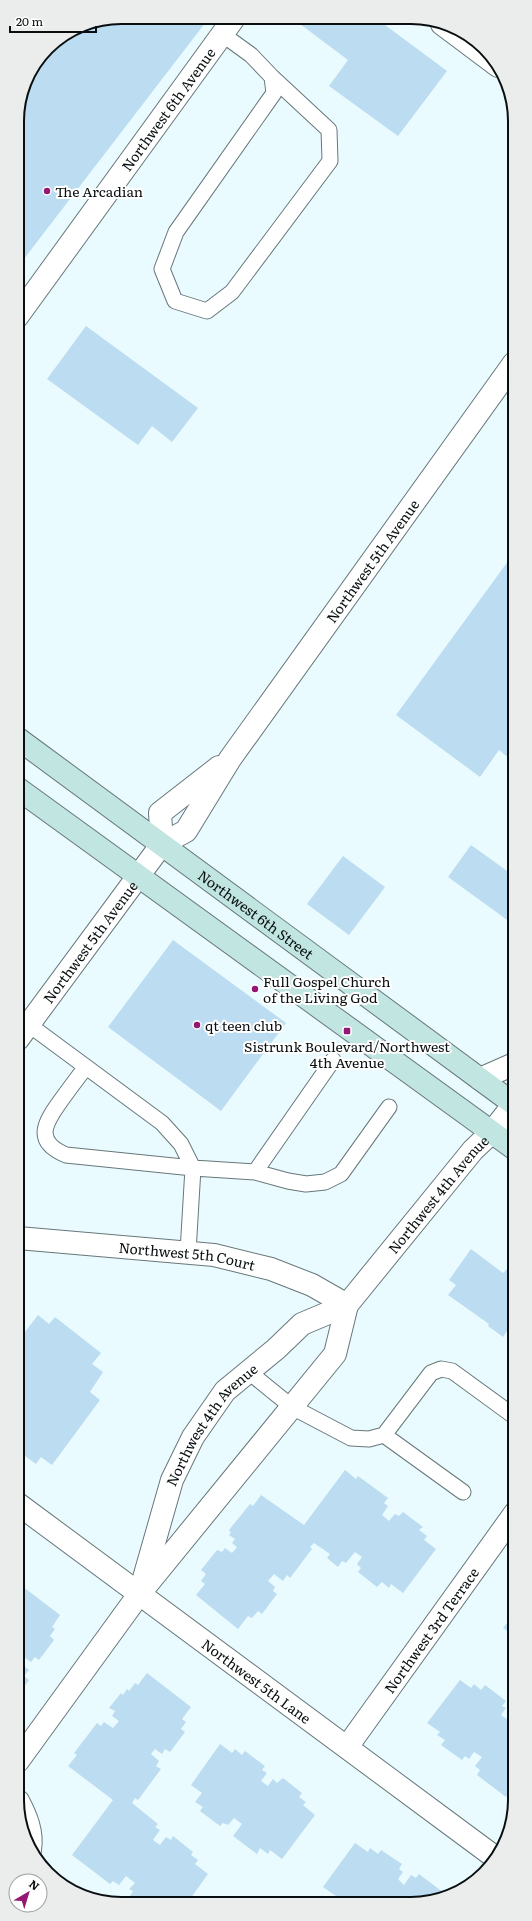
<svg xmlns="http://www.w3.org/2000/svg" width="532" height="1921" font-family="Literata,serif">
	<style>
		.building { fill: #bcdcf1 }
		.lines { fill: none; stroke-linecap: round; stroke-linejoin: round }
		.lane-casing { stroke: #67777a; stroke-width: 17 }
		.street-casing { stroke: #67777a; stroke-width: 24 }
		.secondary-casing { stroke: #67777a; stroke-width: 24 }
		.lane { stroke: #fff; stroke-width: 15 }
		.street { stroke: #fff; stroke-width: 22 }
		.secondary { stroke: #c1e5e0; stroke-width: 22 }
		.poi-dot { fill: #941873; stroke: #fff; stroke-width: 1.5 }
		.labels { text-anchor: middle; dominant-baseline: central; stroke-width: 4; stroke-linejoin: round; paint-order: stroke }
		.street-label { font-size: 14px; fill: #090f10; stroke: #fff }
		.poi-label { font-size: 14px; fill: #090f10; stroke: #fff; text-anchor: start }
		.rim { fill: none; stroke: #090f10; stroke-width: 2 }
	</style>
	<rect width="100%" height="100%" fill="#e9fbfe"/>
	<!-- building -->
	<path class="building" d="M121,17L209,18L17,268V114L28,75L48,47L81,25Z
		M292,18L377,19L447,71L398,136L329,86L348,60Z
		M86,326L198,408L172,442L152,426L138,445L47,379Z
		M514,553V762L499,750L480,777L396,715Z
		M471,845L514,876V925L448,877Z
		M343,856L385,887L349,935L307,904Z
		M173,940L286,1023L221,1111L108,1027Z
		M471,1249L503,1273L508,1268L515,1272V1328L511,1325L503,1337L488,1326L489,1324L448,1295L456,1285L449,1280Z
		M38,1315L49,1324L55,1317L101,1353L92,1364L103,1372L90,1392L100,1400L52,1465L41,1457L36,1464L18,1451V1341Z
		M345,1470L356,1479L358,1476L388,1498L384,1503L388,1506L382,1515L389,1521L395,1514L399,1516L403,1512L423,1527L419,1530L427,1536L424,1540L436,1549L403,1593L391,1584L389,1588L382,1582L377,1587L358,1572L361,1568L357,1564L362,1557L355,1552L346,1563L342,1561L338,1567L327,1558L330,1554L314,1543L310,1547L312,1549L290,1578L287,1575L283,1581L274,1574L268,1581L275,1587L273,1591L277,1594L262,1614L258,1611L252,1618L248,1616L238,1629L196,1595L205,1584L201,1581L206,1574L201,1570L217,1550L222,1552L225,1548L232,1553L237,1547L232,1543L235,1539L229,1535L231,1533L229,1530L250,1504L253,1506L261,1495L304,1525Z
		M18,1583L60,1615L52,1627L55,1629L50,1636L54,1640L39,1660L35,1657L31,1662L24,1657L20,1663L29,1670L24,1676L29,1680L18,1695Z
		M515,1598V1636L503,1628L513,1616L509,1612L514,1606L511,1603Z
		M147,1673L191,1707L182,1719L186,1722L181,1729L185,1732L170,1752L165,1749L162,1754L155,1749L151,1754L159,1761L156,1766L161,1769L138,1800L135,1798L132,1803L158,1824L155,1827L160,1830L153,1840L160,1845L166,1837L171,1840L173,1836L193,1852L191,1855L198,1860L195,1864L208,1874L188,1902H137L130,1896L133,1891L129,1889L135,1883L126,1876L119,1885L113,1881L110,1884L72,1855L113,1800L68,1766L77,1755L74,1753L97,1723L101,1726L104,1722L113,1728L119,1721L112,1716L115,1711L109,1708L121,1693L123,1695L127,1689L129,1691L135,1683L138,1685Z
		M460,1680L471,1688L474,1684L481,1690L485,1685L506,1701L502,1706L506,1708L501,1715L508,1720L515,1711V1799L508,1794L506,1797L477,1775L480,1770L475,1766L482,1757L474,1752L469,1759L465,1756L462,1760L441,1745L445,1740L437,1735L440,1732L427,1723Z
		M220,1744L232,1753L235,1749L242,1755L245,1751L265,1766L262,1770L267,1773L261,1781L268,1786L273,1779L277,1783L283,1778L302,1793L299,1797L306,1802L303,1805L315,1815L282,1859L270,1850L268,1854L260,1848L257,1854L233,1836L242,1824L234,1818L228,1825L223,1823L220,1826L200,1811L203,1807L195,1802L202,1793L191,1785Z
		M355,1843L368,1852L370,1848L378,1854L381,1850L402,1864L399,1869L403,1872L398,1879L404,1885L411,1875L416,1878L419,1874L448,1896L425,1903H337L334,1900L336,1896L323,1887Z"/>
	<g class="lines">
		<defs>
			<path id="lane" d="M222,34L251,55L272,77L274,93L176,232L162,269L175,301L207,311L232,292L330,161L329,130L272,77
				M28,1024L162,1123L181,1144L193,1168L188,1252
				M86,1067C78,1077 70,1088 62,1099C46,1121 32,1141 66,1155L193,1168L255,1172L333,1060
				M255,1172L288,1181L306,1184L325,1182L341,1174L389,1107
				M249,1372L292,1407L351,1438L369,1439L384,1435L463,1492
				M384,1435L431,1373L441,1369L452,1371L515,1417"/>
			<g id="street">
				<path d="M442,24L498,66"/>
				<path id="s1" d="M17,317L234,18"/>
				<path d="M162,844L160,813L219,767"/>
				<path id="s2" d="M18,1039L162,844L186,831L230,759L514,363"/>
				<path d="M480,1079L514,1064"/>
				<path id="s3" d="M18,1238L214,1255L271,1269L312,1285L347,1305"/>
				<path id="s4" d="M18,1504L496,1858"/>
				<path id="s5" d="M142,1585L172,1480L193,1437L225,1391L276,1349L302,1324L347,1305"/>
				<path id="s6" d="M347,1747L515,1513"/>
				<path id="s7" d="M18,1761L140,1593L335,1354L347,1305L473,1150L492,1132L514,1104"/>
				<path d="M18,1801C26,1816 33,1832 30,1850"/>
			</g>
			<g id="secondary">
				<path id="s8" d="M17,738L514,1104"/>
				<path d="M17,788L515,1149"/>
			</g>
		</defs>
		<!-- lane casing -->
		<use href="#lane" class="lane-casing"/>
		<!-- street casing -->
		<use href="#street" class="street-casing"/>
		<!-- secondary casing -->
		<use href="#secondary" class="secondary-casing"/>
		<!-- lane -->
		<use href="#lane" class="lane"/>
		<!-- street -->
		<use href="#street" class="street"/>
		<!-- secondary -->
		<use href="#secondary" class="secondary"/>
	</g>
	<!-- markers -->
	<g class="poi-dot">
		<circle cx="47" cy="191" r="4"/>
		<circle cx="255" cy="989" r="4"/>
		<circle cx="197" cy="1025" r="4"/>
		<rect x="343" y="1027" width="8" height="8" rx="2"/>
	</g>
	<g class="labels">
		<!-- street labels -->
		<g class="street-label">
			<text stroke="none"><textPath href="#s1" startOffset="257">Northwest 6th Avenue</textPath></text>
			<text stroke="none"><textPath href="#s2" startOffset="598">Northwest 5th Avenue</textPath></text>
			<text stroke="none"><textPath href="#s8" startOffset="297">Northwest 6th Street</textPath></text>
			<text stroke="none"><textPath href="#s2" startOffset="121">Northwest 5th Avenue</textPath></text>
			<text stroke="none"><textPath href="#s7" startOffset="710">Northwest 4th Avenue</textPath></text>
			<text stroke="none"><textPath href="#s3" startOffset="170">Northwest 5th Court</textPath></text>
			<text stroke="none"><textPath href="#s5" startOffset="178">Northwest 4th Avenue</textPath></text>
			<text stroke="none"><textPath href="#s6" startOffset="144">Northwest 3rd Terrace</textPath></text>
			<text stroke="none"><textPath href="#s4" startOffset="297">Northwest 5th Lane</textPath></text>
		</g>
		<!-- poi labels -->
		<g class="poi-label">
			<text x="55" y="191">The Arcadian</text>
			<text x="263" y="981">Full Gospel Church<tspan x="263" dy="16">of the Living God</tspan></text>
			<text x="205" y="1025">qt teen club</text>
			<text x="347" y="1046" text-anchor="middle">Sistrunk Boulevard/Northwest<tspan x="347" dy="16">4th Avenue</tspan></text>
		</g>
	</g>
	<!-- crop -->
	<path d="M0 0H532V1921H0ZM121 24H411A97 97 0 0 1 508 121V1800A97 97 0 0 1 411 1897H121A97 97 0 0 1 24 1800V121A97 97 0 0 1 121 24Z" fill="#ebecec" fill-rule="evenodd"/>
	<path class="rim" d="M121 24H411A97 97 0 0 1 508 121V1800A97 97 0 0 1 411 1897H121A97 97 0 0 1 24 1800V121A97 97 0 0 1 121 24Z"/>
	<!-- north arrow -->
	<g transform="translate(28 1893) rotate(38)"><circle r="19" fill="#ffffff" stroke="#9d9f9f"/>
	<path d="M0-3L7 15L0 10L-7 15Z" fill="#941873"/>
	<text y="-6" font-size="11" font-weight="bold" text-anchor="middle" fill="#090f10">N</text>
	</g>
	<!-- scale -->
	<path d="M10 26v6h86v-6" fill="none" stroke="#090f10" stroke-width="2"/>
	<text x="16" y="26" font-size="12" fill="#090f10" stroke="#ffffff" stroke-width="3" paint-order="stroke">20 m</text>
</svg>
